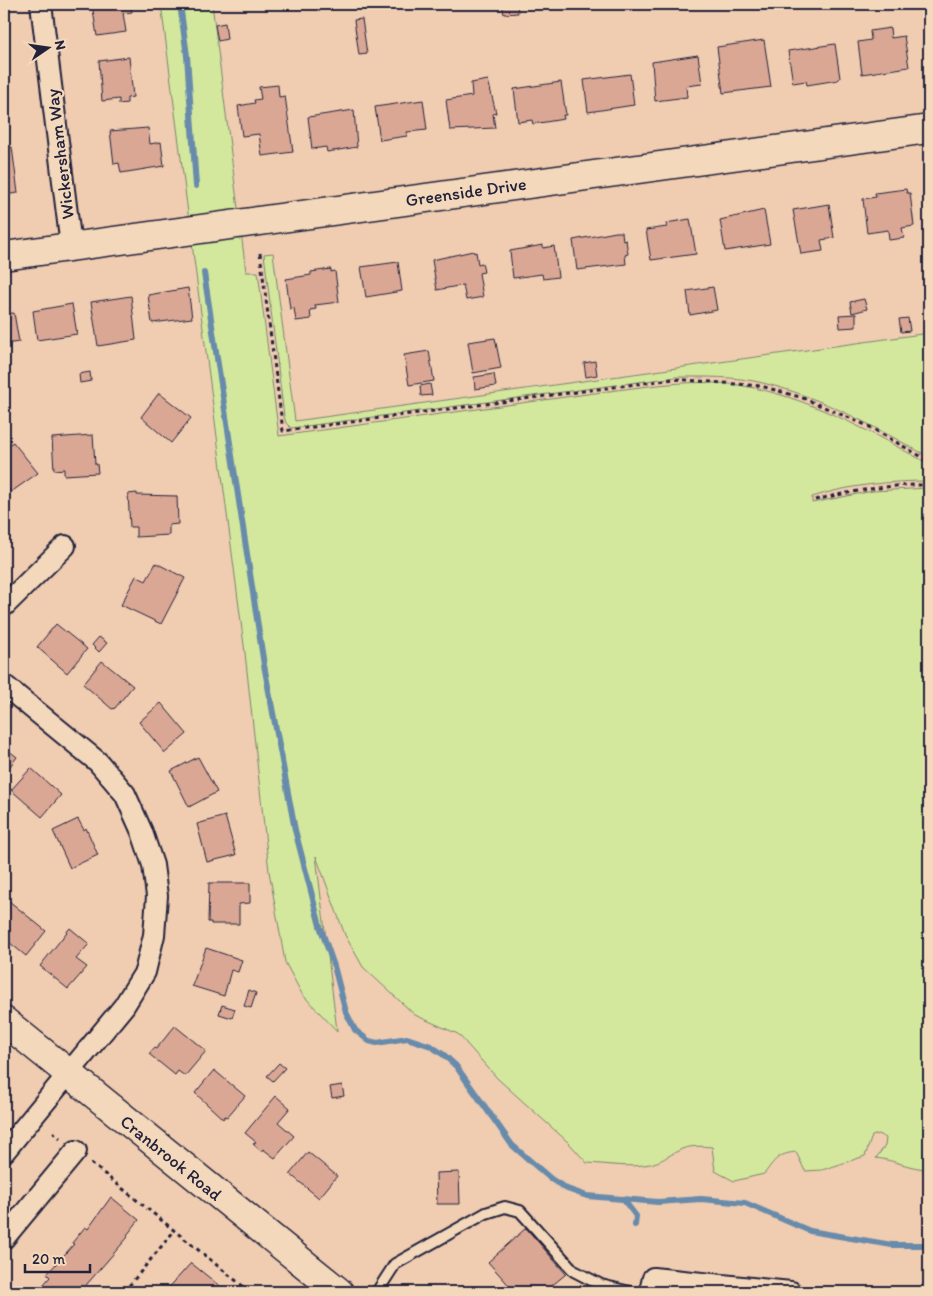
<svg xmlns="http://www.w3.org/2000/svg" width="933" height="1296" font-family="Itim,sans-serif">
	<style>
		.green { fill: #d3e89d; stroke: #7a856c }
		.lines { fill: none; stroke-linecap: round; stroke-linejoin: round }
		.stream { stroke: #688bab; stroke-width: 6 }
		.building { fill: #daa795; stroke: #22223b }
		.lane-casing { stroke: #22223b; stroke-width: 14 }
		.street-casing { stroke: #22223b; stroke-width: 24 }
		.secondary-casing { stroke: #22223b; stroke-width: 31 }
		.path { stroke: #22223b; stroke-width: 3; stroke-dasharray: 4 4; stroke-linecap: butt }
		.lane { stroke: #f4d8bb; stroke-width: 10 }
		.street { stroke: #f4d8bb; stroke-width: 20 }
		.secondary { stroke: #f4d8bb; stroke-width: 28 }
		.labels { text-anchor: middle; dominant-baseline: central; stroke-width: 4.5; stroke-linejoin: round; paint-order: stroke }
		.street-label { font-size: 18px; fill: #22223b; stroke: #f4d8bb }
	</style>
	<rect width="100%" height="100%" fill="#f0ccb1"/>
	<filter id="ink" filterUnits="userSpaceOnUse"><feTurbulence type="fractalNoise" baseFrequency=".02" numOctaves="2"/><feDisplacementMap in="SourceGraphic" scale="10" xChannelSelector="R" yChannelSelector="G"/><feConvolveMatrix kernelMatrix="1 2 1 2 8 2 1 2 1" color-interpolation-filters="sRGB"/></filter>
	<g filter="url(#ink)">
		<!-- green -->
		<path class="green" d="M161,4H212L246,272H258L279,436L617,390C657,385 697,379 738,385C808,396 868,431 929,464V481C890,481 849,485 812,497V503L873,491L929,488V1169C911,1169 894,1160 876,1158L885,1146L886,1138L878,1134L872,1136L865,1156L822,1170L805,1171L796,1152C777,1154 775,1160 764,1174L734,1181L715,1171L712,1147C701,1146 688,1145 678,1151C667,1156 663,1161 650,1164C630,1168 608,1164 587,1163L569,1143L497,1078L458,1034L415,1015L363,967L345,935L316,856L337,1031L302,994L285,962L269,871L245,653Z
			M273,253L295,421L929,333V457C876,428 823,397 763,383C735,376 704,377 676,377L291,428L286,423L284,416L264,254Z"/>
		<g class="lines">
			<!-- stream -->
			<path class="stream" d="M180,4L187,56L196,186
				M204,273L264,665L295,830L320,926L334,966L346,1012L355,1030L369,1041L377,1043L407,1038L431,1046L444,1055L456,1066L512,1145L551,1179L567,1189L587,1196L658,1202L701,1199L745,1203L810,1231L892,1245H929
				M623,1199L636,1216L635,1225"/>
		</g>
		<!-- building -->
		<path class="building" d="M92,4H131L132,12L123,13L126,32L97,36Z
			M502,4H517L518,13L504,14Z
			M362,19L367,54L359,55L354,20Z
			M225,23L227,39L218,41L215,25Z
			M890,28L891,38L904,36L909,67L862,74L858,42L871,40L870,31Z
			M764,40L771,87L723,93L717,47Z
			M835,44L840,78L838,80L807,85L806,81L793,83L788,51Z
			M698,55L702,84L686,86L687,97L655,101L652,62Z
			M129,57L133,97L127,98V103L119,104V99L102,101L99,61Z
			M630,74L634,105L588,112L584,80Z
			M488,80L496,113L493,114L495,128L450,130L446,100L472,96L471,83Z
			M561,82L566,115H563L564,119L533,124L532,120L518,122L514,89Z
			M278,85L279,97L285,96L293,152L262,156L259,134L242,136L238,106L255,103L254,100L261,99L259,87Z
			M4,95L9,130L4,131Z
			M423,100L427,130L407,132V136L380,140L375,107Z
			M354,110L357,147L327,152L326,147L312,149L308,117Z
			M148,128L150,144L161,142L164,166L121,173L119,163L114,164L110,131Z
			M12,147L18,193L4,195V148Z
			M906,189L907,193H910L914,226L902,228L904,238L889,240L888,230L867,233L863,199L876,197L875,193Z
			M829,204L834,238L821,240L823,251L801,254L793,210Z
			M764,210L770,244L725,251L720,220Z
			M690,219L696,254L651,260L646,230L667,227L666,223Z
			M616,232H622L623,241L626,240L628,254L625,255L626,264L577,270L573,240Z
			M543,245V248L554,246L558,277L543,279L542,274L513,278L510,251Z
			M473,251L474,253L476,252L478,264L482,263L484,272L479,273L483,297L466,300L463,285L437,290L432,260Z
			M398,262L402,291L366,297L361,267Z
			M331,269V272L335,271L339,302L315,305L316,309L310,310L311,319L296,321L294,308L290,309L286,279L311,275V272Z
			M713,287L717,310L690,315L687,291Z
			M188,288L192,318L152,323L148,295Z
			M131,296L136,340L98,346L91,302Z
			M864,299L867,309L852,313L850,302Z
			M72,304L77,334L37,340L33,311Z
			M14,313L19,342L4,344V314Z
			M856,314V327L840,328L839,315Z
			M908,318L910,331L901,332L899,319Z
			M495,338L501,368L473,373L468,342Z
			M429,351L434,381L409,385L404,355Z
			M595,361L597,375L586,377L584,363Z
			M90,372L91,381L80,383L79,374Z
			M494,374L496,386L475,389L474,377Z
			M430,384L432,395L421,396L420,386Z
			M159,393L191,418L171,443L141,417Z
			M93,435L95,464H97L98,473L64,475V469L54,470L52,438Z
			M13,442L38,473L11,492L7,487L4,490V449Z
			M137,493V495L177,496L178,524L169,525V535L136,537V527H130L128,494Z
			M156,563L185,578L161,624L121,605L136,576L146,581Z
			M56,624L87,649L67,673L37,647Z
			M99,637L107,643L99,652L92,645Z
			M102,661L133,686L115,708L112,709L83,684Z
			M161,703L187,734L165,753L139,722Z
			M4,747L17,757L4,774Z
			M198,757L217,792L189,807L171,771Z
			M31,768L61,795L42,817L11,790Z
			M225,816L236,855L207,862L197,824Z
			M78,819L84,830L86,828L98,855L70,868L53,831Z
			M209,883H250V903L239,904V924H211V922H208Z
			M9,901L46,931L26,956L4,938V908Z
			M70,928L89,944L76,959L87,967L68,989L40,966Z
			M206,948L242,960L238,972L231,970L224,996L192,986Z
			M249,990L256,993L251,1008L244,1006Z
			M222,1005L235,1009L232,1018L219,1014Z
			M175,1026L206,1051L185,1076L178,1071L175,1075L149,1054L154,1048L156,1049Z
			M279,1063L285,1068L273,1081L267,1076Z
			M214,1070L245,1096L227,1117L225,1116L223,1119L195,1093Z
			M342,1085L344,1096L332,1098L330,1087Z
			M276,1096L290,1108L278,1122L294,1136L275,1158L263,1149L261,1151L253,1144L256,1142L245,1133Z
			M308,1152L337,1176L319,1198L290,1174Z
			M459,1172L460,1204H437L436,1173Z
			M111,1197L139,1220L127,1235L128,1237L80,1292H33L36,1289L38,1291L50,1277L47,1274L74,1244L72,1243L85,1227L88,1229Z
			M526,1228L566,1274L544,1292H515L488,1262Z
			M191,1263L221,1287L216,1292H165Z"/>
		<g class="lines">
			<defs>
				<path id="lane" d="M377,1292L395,1264L486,1213L505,1207L520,1211L574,1271L601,1285L630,1292"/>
				<path id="street" d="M41,4L71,246
					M4,606L65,546
					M4,685L98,762L125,794L142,832L153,865L157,896L154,935L145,972L124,1006L4,1152
					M4,1238L76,1151
					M650,1292L653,1278L791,1292"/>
				<path id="secondary" d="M4,256L929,129
					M4,1021L339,1292"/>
			</defs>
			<!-- lane casing -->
			<use href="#lane" class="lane-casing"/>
			<!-- street casing -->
			<use href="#street" class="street-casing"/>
			<!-- secondary casing -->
			<use href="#secondary" class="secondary-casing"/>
			<!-- path -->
			<path class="path" d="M260,253L283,431L674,379L761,386L803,398L868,426L929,461
				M815,500C853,491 891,484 929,485
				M4,1102L9,1107
				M53,1132L60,1138
				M91,1163L250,1292
				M124,1292L174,1231"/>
			<!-- lane -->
			<use href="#lane" class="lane"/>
			<!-- street -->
			<use href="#street" class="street"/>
			<!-- secondary -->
			<use href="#secondary" class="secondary"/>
		</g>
	</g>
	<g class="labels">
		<!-- street labels -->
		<g class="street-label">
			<text transform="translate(60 154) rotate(-97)">Wickersham Way</text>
			<text transform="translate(466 192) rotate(-8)">Greenside Drive</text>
			<text transform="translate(171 1158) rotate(39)">Cranbrook Road</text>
		</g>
	</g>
	<!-- margin -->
	<rect width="933" height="1296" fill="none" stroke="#f4d8bb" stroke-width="20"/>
	<rect x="10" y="10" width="913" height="1276" fill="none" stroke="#22223b" stroke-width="2" filter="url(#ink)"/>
	<!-- north arrow -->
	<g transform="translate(48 48) rotate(77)" stroke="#f4d8bb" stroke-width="4" paint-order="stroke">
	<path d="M0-4L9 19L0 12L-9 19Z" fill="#22223b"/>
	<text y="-8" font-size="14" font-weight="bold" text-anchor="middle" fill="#22223b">N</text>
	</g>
	<!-- scale -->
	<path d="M25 1264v8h65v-8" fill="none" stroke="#22223b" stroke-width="2.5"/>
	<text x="32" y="1264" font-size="15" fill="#22223b" stroke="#f4d8bb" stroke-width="4" paint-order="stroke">20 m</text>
</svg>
